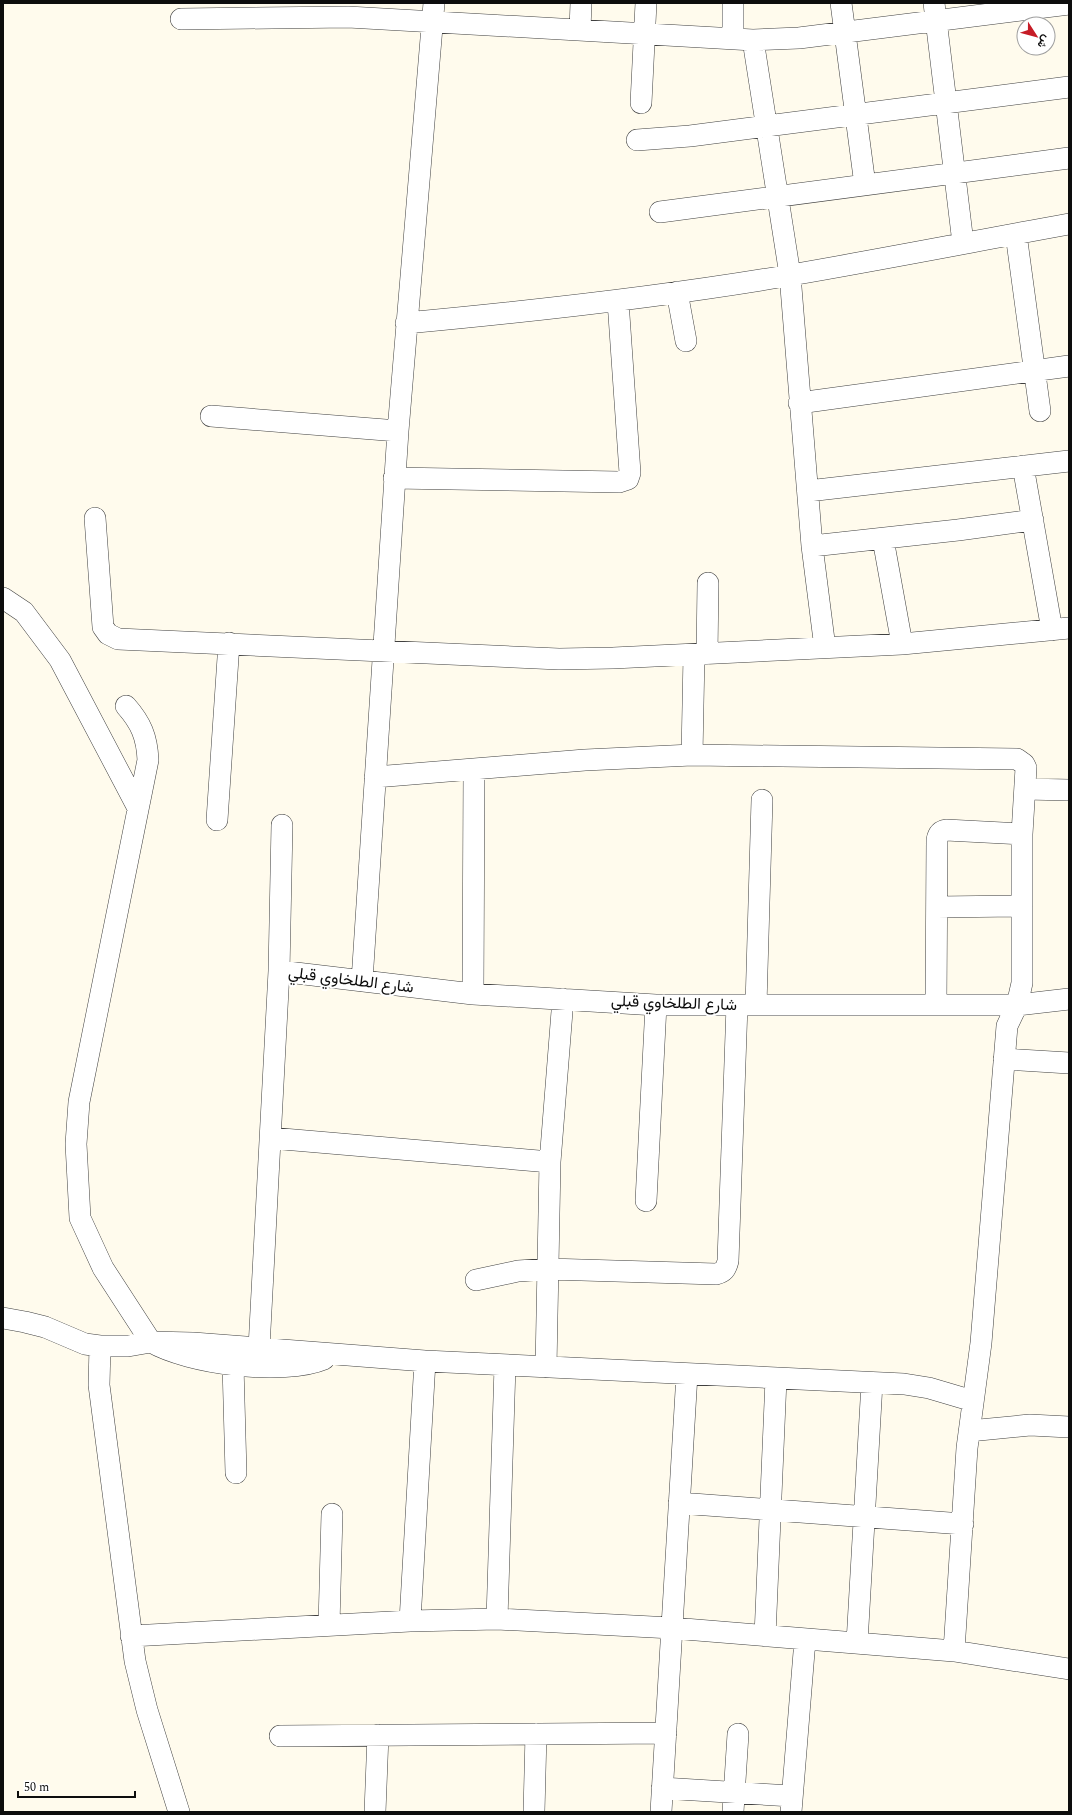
<svg xmlns="http://www.w3.org/2000/svg" width="1072" height="1815" font-family="Spectral,Vazirmatn,serif">
	<style>
		.lines { fill: none; stroke-linecap: round; stroke-linejoin: round }
		.minor-casing { stroke: #404040; stroke-width: 22 }
		.minor { stroke: #fff; stroke-width: 21 }
		.labels { text-anchor: middle; dominant-baseline: central; stroke-width: 4; stroke-linejoin: round; paint-order: stroke }
		.street-label { font-size: 16px; fill: #0d0d0d; stroke: #fff }
	</style>
	<rect width="100%" height="100%" fill="#fffbed"/>
	<g class="lines">
		<defs>
			<path id="minor" d="M733,3V39
				M841,3L865,185
				M934,3L963,243
				M181,19L348,17L753,40L799,38L1069,4
				M580,30L581,3
				M753,40L790,275L812,546L825,648
				M641,103L646,3
				M637,140L690,136L1069,87
				M660,212L1069,158
				M1016,234L1040,411
				M677,292L686,341
				M406,323C535,311 663,297 791,275C884,259 976,241 1069,224
				M799,403L1069,366
				M211,416L398,431
				M1023,466L1052,630
				M394,478L619,482L628,479L630,473L618,301
				M808,491L1069,461
				M95,518L103,627L108,634L118,639L559,659L613,658L902,644L1069,628
				M883,539L902,644
				M812,546L958,530L1033,520
				M3,598L24,612L60,660L138,808
				M707,654L708,583
				M126,706C141,723 147,737 148,760L79,1102L76,1144L80,1218L103,1268L151,1342C189,1364 283,1376 324,1359
				M692,755L694,655
				M375,777L585,760L692,755L1017,759L1024,764L1026,768L1022,834V983L1017,1005L1007,1026L981,1343L967,1448L954,1651
				M1025,789L1069,790
				M217,820L229,643
				M937,907L1022,906
				M279,971L473,994L656,1005H1017L1069,999
				M362,981L398,431L434,3
				M473,994L474,769
				M756,1005L762,800
				M936,1005L937,840C938,834 940,831 946,830L1022,834
				M1004,1059L1069,1063
				M271,1138L550,1162
				M646,1201L656,1005
				M476,1280L518,1271L548,1269L716,1274C724,1272 726,1269 728,1261L737,1005
				M3,1318L25,1322L45,1327L85,1344L100,1346H128L151,1342L193,1343L425,1361L904,1384L929,1388L973,1401
				M100,1346L99,1385L135,1661L147,1710L179,1812
				M259,1348L279,971L282,825
				M233,1365L236,1473
				M546,1367L550,1162L563,999
				M969,1431L1030,1425L1069,1427
				M679,1503L963,1524
				M497,1619L505,1366
				M410,1621L425,1361
				M329,1625L332,1514
				M131,1636L410,1621L497,1619L672,1628L954,1651L1069,1669
				M765,1636L776,1379
				M857,1643L872,1383
				M280,1736L666,1733
				M662,1788L792,1796
				M375,1812L378,1735
				M534,1812L536,1734
				M661,1812L687,1374
				M733,1812L738,1734
				M791,1812L805,1640"/>
		</defs>
		<!-- minor casing -->
		<use href="#minor" class="minor-casing"/>
		<!-- minor -->
		<use href="#minor" class="minor"/>
	</g>
	<g class="labels">
		<!-- street labels -->
		<g class="street-label">
			<text transform="translate(351 980) rotate(7)">شارع الطلخاوي قبلي</text>
			<text transform="translate(674 1003) rotate(2)">شارع الطلخاوي قبلي</text>
		</g>
	</g>
	<!-- border -->
	<rect width="1072" height="1815" fill="none" stroke="#0d0d0d" stroke-width="8"/>
	<!-- north arrow -->
	<g transform="translate(1036 36) rotate(126)"><circle r="19" fill="#ffffff" stroke="#9e9e9e"/>
	<path d="M0-3L7 15L0 10L-7 15Z" fill="#c61c26"/>
	<text y="-6" font-size="11" font-weight="bold" text-anchor="middle" fill="#0d0d0d">ش</text>
	</g>
	<!-- scale -->
	<path d="M18 1791v6h117v-6" fill="none" stroke="#0d0d0d" stroke-width="2"/>
	<text x="24" y="1791" font-size="12" fill="#0d0d0d" stroke="#ffffff" stroke-width="3" paint-order="stroke">50 m</text>
</svg>
